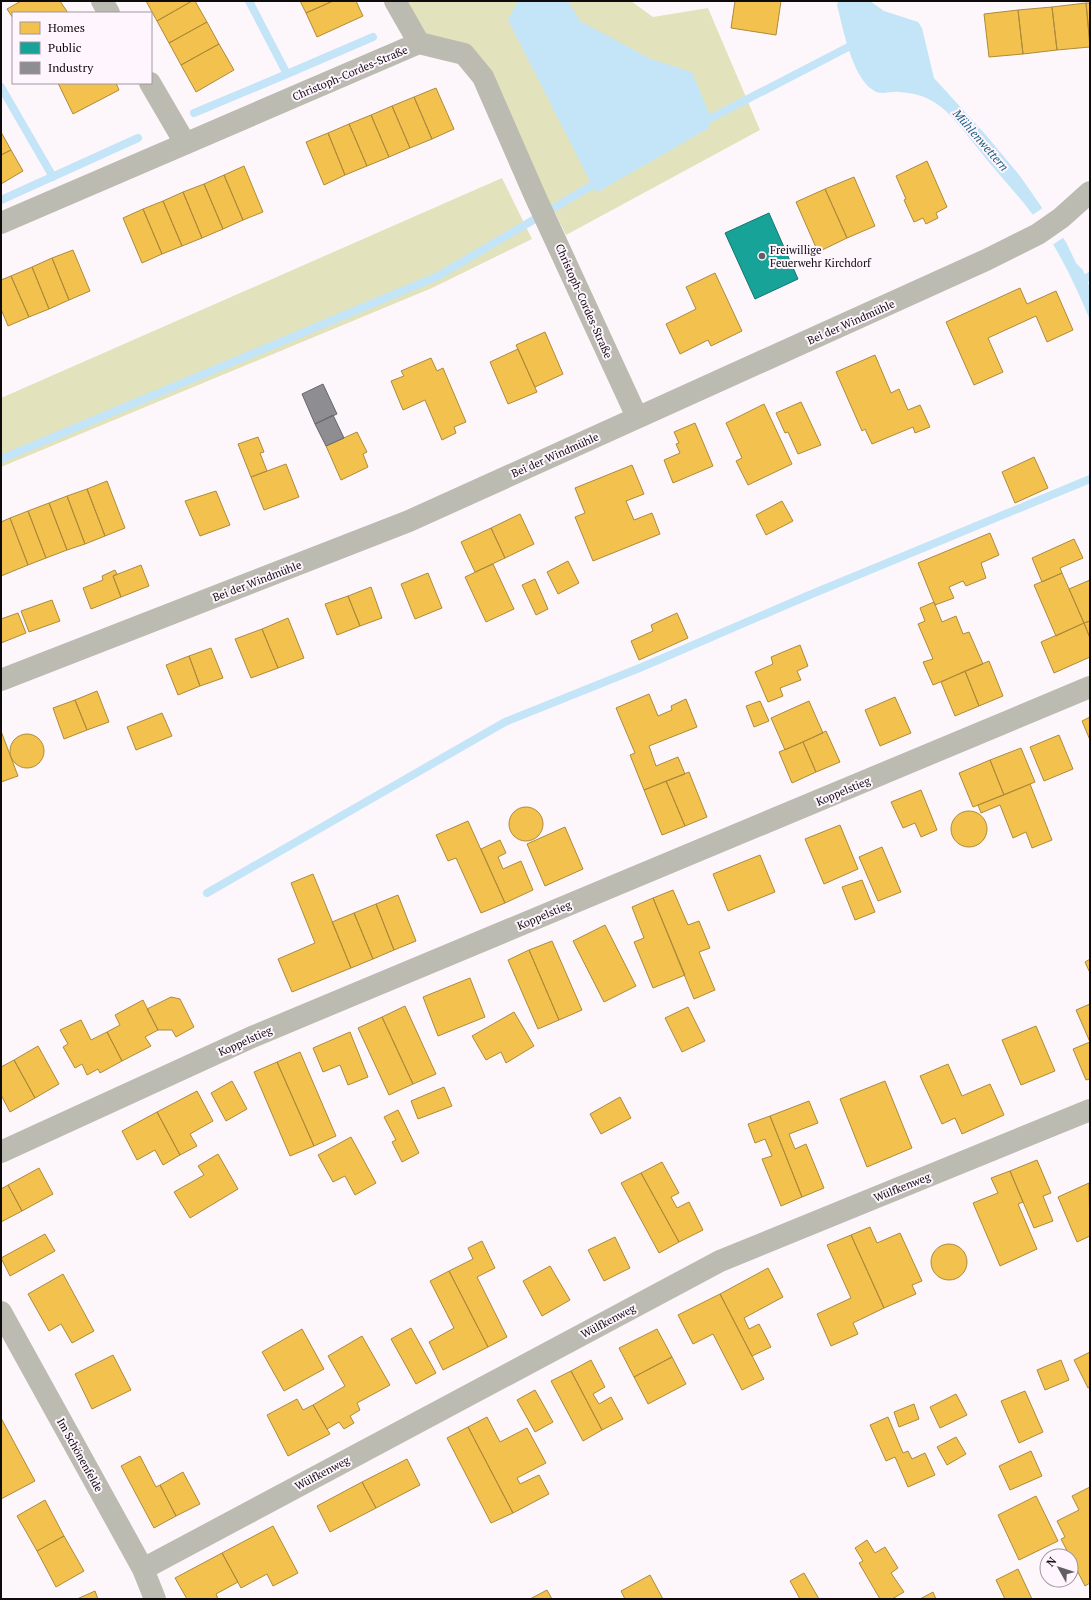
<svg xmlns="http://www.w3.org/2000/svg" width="1091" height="1600" font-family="'PT Serif',serif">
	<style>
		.green { fill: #e2e3bc }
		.water { fill: #c3e5f7 }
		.pier { fill: #fdf7fc }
		.homes { fill: #f2c14e; stroke: #ae8a3a }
		.public { fill: #17a398; stroke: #14756e }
		.industry { fill: #8d8d92; stroke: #67666a }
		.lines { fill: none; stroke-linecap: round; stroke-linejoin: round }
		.stream { stroke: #c3e5f7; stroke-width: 8 }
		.minor { stroke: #bcbbb1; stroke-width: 22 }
		.poi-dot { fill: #625e61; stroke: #fff5fe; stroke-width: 1.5 }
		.labels { text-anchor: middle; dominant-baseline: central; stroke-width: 4; stroke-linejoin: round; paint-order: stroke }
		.street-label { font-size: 11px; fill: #0e0b0d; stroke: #fff5fe }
		.poi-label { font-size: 11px; fill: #0e0b0d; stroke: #fff5fe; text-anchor: start }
		.water-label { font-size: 12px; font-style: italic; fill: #165f7a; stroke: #fff5fe }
	</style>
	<rect width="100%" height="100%" fill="#fdf7fc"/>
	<!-- green -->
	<path class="green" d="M406,1H631L653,17L708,8L760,130L566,235L530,162L489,71L427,35Z
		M502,178L532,239L432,288L1,467V398Z"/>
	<!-- water -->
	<path class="water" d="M518,1H568L580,21L651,59L692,72L711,118L709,128L596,193L508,20Z
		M838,1H870L884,11L918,22L922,28L934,78L985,134L1020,176L1066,242L1076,263L1083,270L1090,288V320C1074,282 1056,243 1030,211C1016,193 1001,177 987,160C975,145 963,129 950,115C935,100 921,93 899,92C890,91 881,96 873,90C852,77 843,28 837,5Z"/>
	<!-- pier -->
	<path class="pier" d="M1044,207L1064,237L1051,246L1031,216Z"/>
	<!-- homes -->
	<path class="homes" d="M21,1H60L68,13H13V18L7,9Z
		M146,1H192L157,21Z
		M192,1H195L207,22L169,43L157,21Z
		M300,1H333L306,13Z
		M333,1H356L363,16L317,37L306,13Z
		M735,1H781L776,35L731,28Z
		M1086,3H1090V42Z
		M1086,3L1090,47L1057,50L1052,7Z
		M1052,7L1057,50L1023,54L1018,10Z
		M1018,10L1023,54L989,57L984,14Z
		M207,22L219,44L181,65L169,43Z
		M219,44L234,70L196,92L181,65Z
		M58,83H116L119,90L73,114Z
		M436,88L454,129L432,139L414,97Z
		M414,97L432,139L410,148L392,106Z
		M392,106L410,148L389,157L371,115Z
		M371,115L389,157L367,166L349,124Z
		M349,124L367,166L345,175L328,133Z
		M1,132L11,150L1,155Z
		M328,133L345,175L324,185L306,142Z
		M11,150L23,171L1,184V155Z
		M927,161L947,207L936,213L938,218L926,224L923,218L914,222L904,200L906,199L896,176Z
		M244,166L263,212L243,220L224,175Z
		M224,175L243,220L223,229L204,184Z
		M854,177L875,226L847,238L825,189Z
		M204,184L223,229L202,238L183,192Z
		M825,189L847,238L818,252L796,202Z
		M183,192L202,238L182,246L163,201Z
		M163,201L182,246L162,254L143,209Z
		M143,209L162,254L142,263L123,218Z
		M73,250L90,291L69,300L52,258Z
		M52,258L69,300L49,309L32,267Z
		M32,267L49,309L29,317L11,276Z
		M715,273L742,331L711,346L708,340L680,354L666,324L696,309L686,287Z
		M11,276L29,317L8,326L1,309V280Z
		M1020,288L1027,304L1056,291L1073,330L1047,342L1036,316L988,338L1003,372L974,385L946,322Z
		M545,332L563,374L535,387L516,345Z
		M518,349L537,392L508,404L490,362Z
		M875,355L891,393L899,389L908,410L920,405L930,427L915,433L913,427L872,444L865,429L862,431L836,372Z
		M431,358L437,371L443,368L466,422L454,427L456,433L442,440L425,400L403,410L391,381L404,376L401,371Z
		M801,402L821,445L798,454L788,432L785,433L776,413Z
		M764,404L792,464L748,485L736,461L742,458L726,423Z
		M695,423L713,466L673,483L664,460L680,453L676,444L679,443L674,432Z
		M357,432L367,452L363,454L368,467L341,480L326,446Z
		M258,437L264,452L260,453L267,471L251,477L238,444Z
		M1034,457L1048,488L1015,503L1002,472Z
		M286,464L299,497L264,510L251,477Z
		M632,465L644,494L626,501L634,520L652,513L660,534L593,561L575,517L585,513L575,488Z
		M107,481L125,528L105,536L87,489Z
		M87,489L105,536L85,544L67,496Z
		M216,491L230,525L200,536L185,501Z
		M67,496L85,544L67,550L49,503Z
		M782,501L793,521L766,535L756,515Z
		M49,503L67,550L46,558L28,511Z
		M28,511L46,558L28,565L10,518Z
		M520,514L534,544L505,558L491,528Z
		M10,518L28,565L1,576V522Z
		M491,528L505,558L475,572L461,542Z
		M990,533L999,555L981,563L986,578L966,586L963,581L949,587L954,598L935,605L918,563Z
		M1074,539L1083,558L1060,568L1062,573L1042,582L1032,558Z
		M568,561L579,583L558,594L547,572Z
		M493,564L514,609L486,622L465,577Z
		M141,565L149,586L121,597L113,576Z
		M115,570L117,574L113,576L121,597L91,609L83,588L103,580L102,576Z
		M428,573L442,608L415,619L401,584Z
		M1062,573L1084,623L1056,636L1034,585Z
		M535,579L548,609L536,615L522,585Z
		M1090,580V621L1084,623L1069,589Z
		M371,587L382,618L360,626L348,596Z
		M348,596L360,626L337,635L325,604Z
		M52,600L60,621L29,632L21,611Z
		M934,602L942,622L956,616L963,634L969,632L983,664L933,685L923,662L933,659L918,624L925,621L920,608Z
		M18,613L26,633L1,643V619Z
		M677,613L688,638L639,660L631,641L653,631L651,625Z
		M288,618L304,658L278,668L262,629Z
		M1090,621V638L1084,623Z
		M1084,623L1090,638V657L1054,673L1041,642Z
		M262,629L278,668L251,678L235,639Z
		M800,645L808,666L797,671L801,680L780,688L783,696L768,702L755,672L773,664L771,657Z
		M211,648L223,678L200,686L189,656Z
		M189,656L200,686L178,695L166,665Z
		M989,661L1003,696L979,706L965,671Z
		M965,671L979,706L955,716L941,682Z
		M97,691L109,722L87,730L75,700Z
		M649,694L658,716L672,710L671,706L686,699L697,727L649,746L656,766L678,757L685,774L644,790L630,755L635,753L616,708Z
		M895,697L911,733L880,746L865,710Z
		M75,700L87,730L64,739L53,708Z
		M760,701L769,721L754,727L746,706Z
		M809,701L823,733L785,750L771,718Z
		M162,713L172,736L136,750L127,727Z
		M1090,717V740L1082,721Z
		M1,731L18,776L1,782Z
		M826,731L840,762L816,772L803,742Z
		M10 751a17 17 0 1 1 34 0a17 17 0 1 1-34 0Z
		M1059,735L1073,769L1044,781L1030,747Z
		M803,742L816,772L792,783L779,752Z
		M1021,748L1035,782L1004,795L990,760Z
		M990,760L1004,795L973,807L959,773Z
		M689,772L707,817L685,826L666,781Z
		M666,781L685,826L662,835L644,790Z
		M1030,784L1052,840L1032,848L1026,832L1013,838L1000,805L981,813L978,805Z
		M921,790L937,830L921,837L915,823L903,828L891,802Z
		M509 824a17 17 0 1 1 34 0a17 17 0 1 1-34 0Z
		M951 829a18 18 0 1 1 36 0a18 18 0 1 1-36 0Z
		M468,821L505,903L481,913L456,858L448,861L436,835Z
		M840,825L858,869L824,884L805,839Z
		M565,827L583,869L545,886L527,844Z
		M500,840L506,853L498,857L503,869L521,861L533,890L505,903L481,849Z
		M882,847L901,892L878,901L859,857Z
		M760,855L775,892L728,911L713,874Z
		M313,874L351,968L292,992L278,959L315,943L291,883Z
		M862,880L875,912L855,920L842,887Z
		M673,890L688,925L699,921L710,948L699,952L715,990L694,999L653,898Z
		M398,895L416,941L394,950L376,904Z
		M653,898L685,975L653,988L634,942L644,938L632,907Z
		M376,904L394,950L373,959L354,913Z
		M354,913L373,959L351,968L332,922Z
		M605,925L636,986L604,1002L573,941Z
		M552,941L582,1010L559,1020L529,950Z
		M529,950L559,1020L538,1029L508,960Z
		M1090,959V973L1085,962Z
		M470,978L485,1017L438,1036L423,997Z
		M171,997L180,999L194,1027L176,1037L172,1030H158L147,1009Z
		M143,1000L158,1030L145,1037L151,1046L122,1061L107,1032L120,1025L115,1015Z
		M1090,1004V1079L1086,1080L1073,1049L1090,1042L1076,1010Z
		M405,1006L436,1074L413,1084L382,1017Z
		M688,1007L705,1041L682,1052L665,1018Z
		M514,1012L534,1046L506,1063L501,1052L486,1060L472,1036Z
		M382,1017L413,1084L389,1095L358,1028Z
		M81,1020L91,1040L107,1032L122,1061L100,1073L98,1069L87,1075L82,1064L75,1068L63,1047L68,1044L60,1030Z
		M1036,1026L1055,1071L1021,1085L1002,1040Z
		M350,1032L368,1077L348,1085L340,1065L323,1072L313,1048Z
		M38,1046L59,1084L35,1098L14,1060Z
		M300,1052L336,1136L314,1146L277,1062Z
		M14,1060L35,1098L10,1112L1,1095V1067Z
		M277,1062L314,1146L290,1156L254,1072Z
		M948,1064L962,1096L990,1084L1004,1115L962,1134L955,1118L942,1124L920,1076Z
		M232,1081L247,1109L226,1121L211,1093Z
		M885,1081L912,1148L867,1167L840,1099Z
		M444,1087L452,1106L418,1119L411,1101Z
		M197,1091L213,1121L190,1134L197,1146L180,1155L157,1112Z
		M620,1097L631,1118L601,1134L590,1114Z
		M809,1101L818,1123L789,1134L795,1149L806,1144L824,1188L802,1197L770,1116Z
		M398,1110L419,1153L402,1162L392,1142L396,1140L384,1117Z
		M157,1112L180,1155L163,1165L155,1150L137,1160L122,1131Z
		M770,1116L802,1197L781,1206L762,1159L772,1156L765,1139L755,1143L748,1124Z
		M351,1137L376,1183L355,1195L345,1176L333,1182L318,1155Z
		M218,1154L238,1189L190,1218L174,1192L204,1175L198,1166Z
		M1037,1160L1051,1193L1043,1196L1053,1221L1034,1228L1010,1171Z
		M662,1162L679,1193L671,1197L677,1208L689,1202L703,1230L679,1242L641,1173Z
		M39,1168L53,1194L22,1211L8,1185Z
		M1010,1171L1023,1202L1018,1204L1037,1249L1000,1266L973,1203L998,1193L991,1178Z
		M641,1173L679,1242L659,1253L621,1183Z
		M1089,1183L1090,1236L1077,1242L1058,1197Z
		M8,1185L22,1211L1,1222V1189Z
		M870,1227L877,1243L900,1233L922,1281L912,1285L916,1294L884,1308L851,1235Z
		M45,1234L55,1251L10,1276L1,1258Z
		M851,1235L884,1308L853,1323L858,1334L831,1346L817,1314L851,1298L827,1245Z
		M615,1237L630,1268L604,1281L588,1250Z
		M482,1241L495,1268L477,1277L507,1337L488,1347L449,1271L473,1259L468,1248Z
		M931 1262a18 18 0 1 1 36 0a18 18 0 1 1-36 0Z
		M550,1266L570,1300L542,1316L523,1281Z
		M768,1268L783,1297L744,1318L749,1329L759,1324L771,1347L752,1356L720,1294Z
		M449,1271L488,1347L443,1370L429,1342L454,1328L430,1281Z
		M63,1274L94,1331L72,1343L61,1324L49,1331L28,1294Z
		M720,1294L764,1379L742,1390L713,1334L693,1344L678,1315Z
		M411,1328L436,1373L416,1384L391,1339Z
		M302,1329L324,1369L284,1391L262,1352Z
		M657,1329L672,1357L634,1377L619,1348Z
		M362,1336L390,1385L357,1403L360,1410L350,1416L354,1423L344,1429L339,1422L327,1429L313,1405L345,1386L328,1356Z
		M1090,1352V1387L1088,1388L1074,1360Z
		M113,1355L131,1390L92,1409L75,1374Z
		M672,1357L686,1384L648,1404L634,1377Z
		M591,1360L605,1387L593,1394L599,1404L611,1397L623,1419L602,1430L571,1371Z
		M1061,1360L1069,1380L1045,1390L1037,1370Z
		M571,1371L602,1430L583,1441L551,1381Z
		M535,1390L553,1422L535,1432L517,1400Z
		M1025,1391L1043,1432L1019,1443L1001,1401Z
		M956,1394L967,1415L940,1428L930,1407Z
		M297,1399L303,1410L313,1405L330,1434L288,1456L267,1415Z
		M914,1404L919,1419L899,1427L894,1412Z
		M487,1417L500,1442L527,1428L546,1463L517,1478L520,1484L539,1475L549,1494L513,1513L468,1427Z
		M888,1417L903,1453L908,1451L912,1459L925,1453L935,1475L908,1487L895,1457L886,1461L870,1425Z
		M1,1418L35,1481L1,1499Z
		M468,1427L513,1513L491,1523L447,1438Z
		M956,1437L966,1454L947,1465L937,1447Z
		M1031,1451L1042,1476L1010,1490L999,1466Z
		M140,1456L156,1487L160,1485L176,1516L154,1528L121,1466Z
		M407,1459L420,1485L376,1508L362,1482Z
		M183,1472L200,1504L176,1516L160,1485Z
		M362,1482L376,1508L330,1532L317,1506Z
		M1090,1487V1583L1085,1586L1061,1539L1065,1537L1057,1521L1079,1510L1072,1496Z
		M1036,1496L1058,1541L1019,1560L998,1515Z
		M45,1500L64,1536L37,1551L17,1516Z
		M273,1526L298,1573L273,1586L267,1574L241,1588L222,1553Z
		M64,1536L84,1571L56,1587L37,1551Z
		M867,1540L875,1553L885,1547L898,1568L891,1573L904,1592L892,1599H880L859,1563L863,1561L855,1548Z
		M222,1553L238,1582L216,1594L218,1599H187L175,1578Z
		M1018,1569L1032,1599H1005L996,1580Z
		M804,1573L819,1599H800L790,1581Z
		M650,1575L663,1599H625L621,1591Z
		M547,1590L552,1599H530Z
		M95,1591L98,1599H77Z
		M933,1592L936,1599H920Z"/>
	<!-- public -->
	<path class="public" d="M769,213L798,279L755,299L725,233Z"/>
	<!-- industry -->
	<path class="industry" d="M323,384L337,414L315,424L302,394Z
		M333,415L344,438L326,446L315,424Z"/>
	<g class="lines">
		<!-- stream -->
		<path class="stream" d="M287,74L373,37
			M1,87L53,177
			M194,113L287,74L249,1
			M711,118L858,42
			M1,200L138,138
			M1080,282L1090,276
			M1,459L438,276L591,186
			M207,893L505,722L642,667L807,596L1090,479"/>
		<!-- minor -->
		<path class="minor" d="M102,1L109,13
			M395,1L419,43
			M150,83L185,143
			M1,223L419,43L464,54L483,77L535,196L637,417
			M1,680L409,521L986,260L1038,234L1061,218L1090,192
			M1,1152L252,1037L1090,687
			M1,1312L143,1569L155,1599
			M143,1569L720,1261L1090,1110"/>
	</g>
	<!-- markers -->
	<circle class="poi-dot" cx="762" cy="256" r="4"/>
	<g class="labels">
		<!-- street labels -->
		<g class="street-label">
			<text transform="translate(350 73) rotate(-23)">Christoph-Cordes-Straße</text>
			<text transform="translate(584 301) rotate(66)">Christoph-Cordes-Straße</text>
			<text transform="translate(851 322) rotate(-24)">Bei der Windmühle</text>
			<text transform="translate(555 455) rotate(-24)">Bei der Windmühle</text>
			<text transform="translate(257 581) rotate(-21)">Bei der Windmühle</text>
			<text transform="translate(843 791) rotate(-23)">Koppelstieg</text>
			<text transform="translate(544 915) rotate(-23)">Koppelstieg</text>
			<text transform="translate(245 1041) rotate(-24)">Koppelstieg</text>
			<text transform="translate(902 1187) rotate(-22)">Wülfkenweg</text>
			<text transform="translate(608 1321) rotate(-28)">Wülfkenweg</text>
			<text transform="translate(80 1455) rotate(61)">Im Schönenfelde</text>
			<text transform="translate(322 1473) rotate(-28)">Wülfkenweg</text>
		</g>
		<!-- poi labels -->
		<g class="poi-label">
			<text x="770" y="250">Freiwillige<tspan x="770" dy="13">Feuerwehr Kirchdorf</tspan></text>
		</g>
		<!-- water labels -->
		<g class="water-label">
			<text transform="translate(981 140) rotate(49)">Mühlenwettern</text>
		</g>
	</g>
	<!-- border -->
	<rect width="1091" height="1600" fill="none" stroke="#0e0b0d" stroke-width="4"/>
	<!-- legend -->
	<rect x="12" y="12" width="140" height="72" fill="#fff5fe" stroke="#9f979e"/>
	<rect x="20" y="22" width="20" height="12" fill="#f2c14e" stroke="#9f979e"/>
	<text x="48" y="32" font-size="12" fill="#0e0b0d">Homes</text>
	<rect x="20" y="42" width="20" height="12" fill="#17a398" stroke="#9f979e"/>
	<text x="48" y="52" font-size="12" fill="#0e0b0d">Public</text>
	<rect x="20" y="62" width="20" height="12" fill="#8d8d92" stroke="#9f979e"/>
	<text x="48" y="72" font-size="12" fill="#0e0b0d">Industry</text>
	<!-- north arrow -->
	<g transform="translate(1059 1568) rotate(309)"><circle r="19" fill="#fff5fe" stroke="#9f979e"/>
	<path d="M0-3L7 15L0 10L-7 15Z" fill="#625e61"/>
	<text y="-6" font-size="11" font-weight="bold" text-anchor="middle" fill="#0e0b0d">N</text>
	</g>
</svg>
